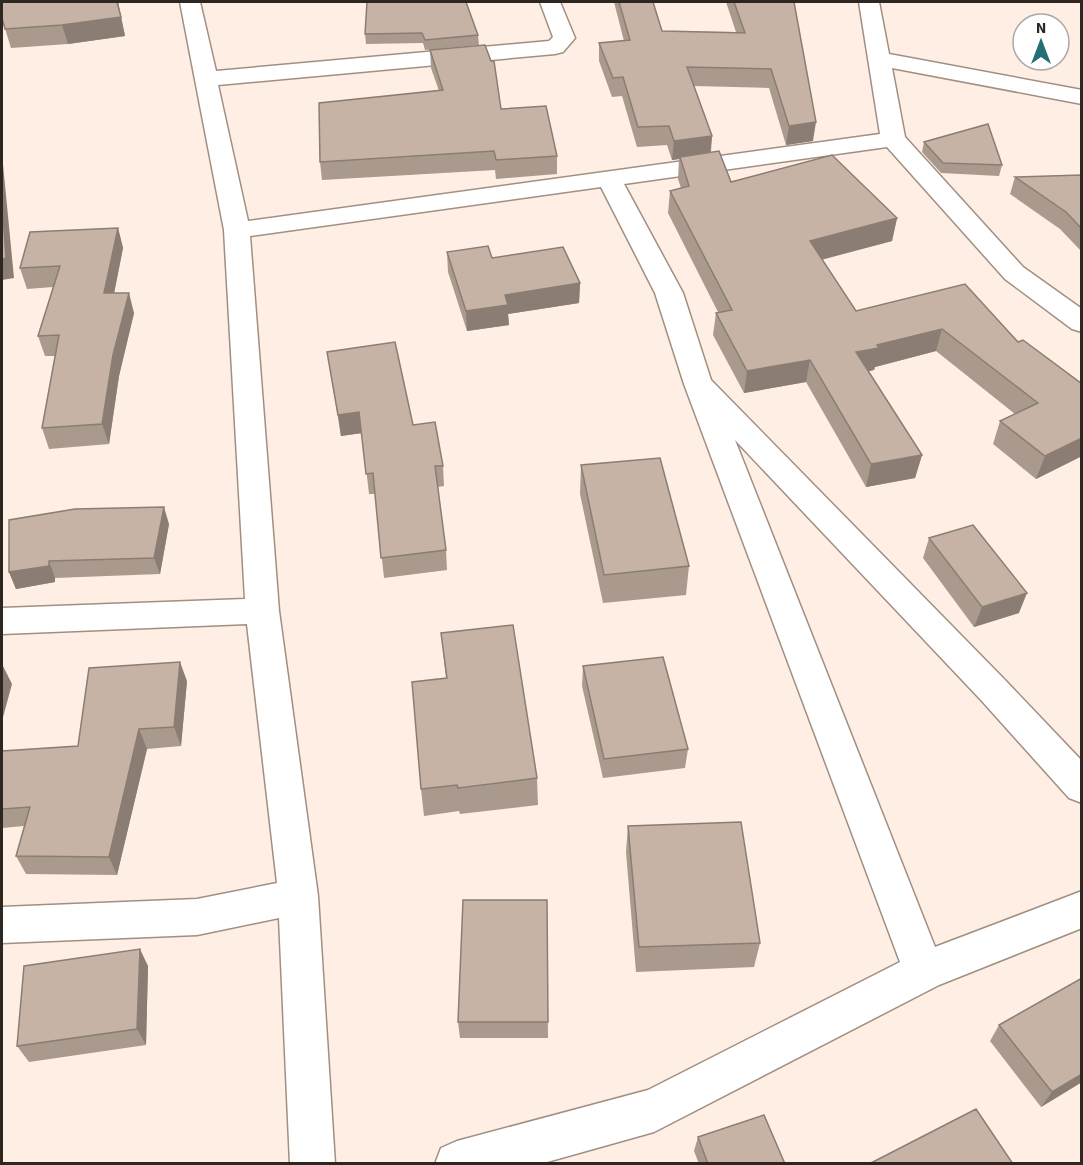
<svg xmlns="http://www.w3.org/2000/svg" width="1083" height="1165" font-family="'Source Sans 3',sans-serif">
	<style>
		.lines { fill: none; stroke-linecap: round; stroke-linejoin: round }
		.street-casing { stroke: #a18f82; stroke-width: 3 }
		.street { fill: #fff; fill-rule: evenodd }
		.wall { fill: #aa9a8e }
		.shaded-wall { fill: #8b7d74 }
		.building { fill: #c6b3a5; stroke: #8b7d74; stroke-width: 1.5 }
	</style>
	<rect width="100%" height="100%" fill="#feeee3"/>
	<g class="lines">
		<defs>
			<path id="street" d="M180,2H200L216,71L549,41L553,37L540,2H560L575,38L563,52L555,54L218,85L248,221L880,134L859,2H879L889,54L1082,90V104L892,68L905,137L1023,267L1082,309V332L1072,329L1005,279L887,147L624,184L683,293L711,380L1005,680L1082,761V803L1069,798L981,700L735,440L935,947L1082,891V928L939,985L654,1132L540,1164H435L441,1148L457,1141L648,1090L900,962L684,384L655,293L601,187L250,236L279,611L318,896L335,1164H290L279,918L197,935L2,943V907L197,899L277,883L247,624L2,634V608L245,599L224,230Z"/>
		</defs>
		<!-- street casing -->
		<use href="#street" class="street-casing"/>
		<!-- street -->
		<use href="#street" class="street"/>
	</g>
	<!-- wall -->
	<path class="wall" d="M118,2L125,36L68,44L11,48L2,19Z
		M367,2L478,35L479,45L425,50L423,43L366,44L365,34Z
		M614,2H653L662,31L736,32L726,2H794L813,141L786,145L769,88L694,86L712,136L711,152L731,182L897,218L892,241L822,259L856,311L1018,342L1082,384V456L1036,479L993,444L1000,421L1015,414L936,351L875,367L874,370L868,371L922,455L915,478L866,487L806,382L744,393L713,335L716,313L718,312L668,213L670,191L681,188L678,179L679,159L672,160L667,145L637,147L622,96L612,97L599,61V43L624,41Z
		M430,50L557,156V174L496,179L495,170L322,180L320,162L439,91L431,68Z
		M924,142L1002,165L999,176L941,173L922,152Z
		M1082,175V252L1060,229L1010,194L1015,177Z
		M118,228L123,248L114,293L134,313L119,376L109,444L49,449L42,428L55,356H45L38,336L53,287L27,289L20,268Z
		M447,252L492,258L580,283L579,303L508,314L509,325L467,331L448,272Z
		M327,352L413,425L443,466L444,486L438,487L446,550L447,570L384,578L375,494H369L362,433L341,436Z
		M581,465L689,566L686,595L603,603L580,494Z
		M169,524L160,574L55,578V582L16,589L9,572Z
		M929,538L1019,613L974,627L923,558Z
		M441,633L537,778L538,805L460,814L459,811L424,816L421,789L446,678Z
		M583,666L688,749L685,768L603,778L582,686Z
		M187,681L181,746L147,749L117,875L26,874L16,856L24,826L2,828V751L78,746Z
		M628,826L760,943L754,967L636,972L626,852Z
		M547,900L548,1038H460L458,1022Z
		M148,966L146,1045L29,1062L17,1046Z
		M1082,978V1082L1041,1107L990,1041L999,1025Z
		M698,1137L785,1164H699L694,1151Z"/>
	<!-- shaded-wall -->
	<path class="shaded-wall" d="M118,2L125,36L68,44L62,25Z
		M816,122L813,141L786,145L789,126Z
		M712,136L710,155L680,157L679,159L672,160L674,141Z
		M2,154L14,278L2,280Z
		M897,218L892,241L806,264L810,241Z
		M118,228L123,248L110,314L104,293Z
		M580,283L579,303L508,314L509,325L467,331L466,311L505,295Z
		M129,293L134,313L119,376L109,444L102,424L113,355Z
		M942,329L936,351L875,367L874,370L851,375L856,352L877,345Z
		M810,360L806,382L744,393L747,371Z
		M359,412L362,433L341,436L338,415Z
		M1082,438V456L1036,479L1045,456Z
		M922,455L915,478L866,487L871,464Z
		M164,507L169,524L160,574L154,558Z
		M49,561L55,578V582L16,589L9,572Z
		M1027,593L1019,613L974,627L982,607Z
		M180,662L187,681L181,746L174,727Z
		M2,664L12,684L2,721Z
		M139,729L147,749L117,875L109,857Z
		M140,949L148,966L146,1045L137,1029Z
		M1082,1074V1082L1041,1107L1052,1092Z"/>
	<!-- building -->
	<path class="building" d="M2,2H117L121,17L62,25L5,29L2,18Z
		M367,2H466L478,35L425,40L422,33L365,34Z
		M619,2H653L662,31L745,33L734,2H794L816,122L789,126L771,69L687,67L712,136L674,141L669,126L638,127L623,77L613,78L599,43L630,40Z
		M485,45L491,61H494L501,109L546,106L557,156L496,160L494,151L320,162L319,103L443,90L430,50Z
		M988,124L1002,165L943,163L924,142Z
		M719,151L731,182L832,155L897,218L810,241L856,311L965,284L1018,342L1023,340L1082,384V438L1045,456L1000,421L1038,403L942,329L877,345L879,348L856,352L922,455L871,464L810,360L747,371L716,313L732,310L670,191L689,186L680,157Z
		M1082,175V229L1066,212L1015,177Z
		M2,203L6,258L2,259Z
		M118,228L104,293H129L113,355L102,424L42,428L59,335L38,336L60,266L20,268L30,232Z
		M488,246L492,258L563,247L580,283L505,295L508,305L466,311L447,252Z
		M395,342L413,425L435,422L443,466H435L446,550L381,558L373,473L366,474L359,412L338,415L327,352Z
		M660,458L689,566L604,575L581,465Z
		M164,507L154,558L49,561V566L9,572V520L75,509Z
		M973,525L1027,593L982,607L929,538Z
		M513,625L537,778L458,788L457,785L421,789L412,682L447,678L441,633Z
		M663,657L688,749L604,759L583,666Z
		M180,662L174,727L139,729L109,857L16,856L30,807L2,809V751L78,746L89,668Z
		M741,822L760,943L639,947L628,826Z
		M463,900H547L548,1022H458Z
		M140,949L137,1029L17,1046L24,966Z
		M1082,978V1074L1052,1092L999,1025Z
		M976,1109L1013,1164H869Z
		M764,1115L785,1164H708L698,1137Z"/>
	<!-- border -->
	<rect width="1083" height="1165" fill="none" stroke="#2d2621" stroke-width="6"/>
	<!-- north arrow -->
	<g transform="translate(1041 42)"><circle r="28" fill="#ffffff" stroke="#aba8a6" stroke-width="1.5"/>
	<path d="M0-4.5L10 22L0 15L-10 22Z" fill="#246f73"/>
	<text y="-9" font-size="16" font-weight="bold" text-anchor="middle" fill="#2d2621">N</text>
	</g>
</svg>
